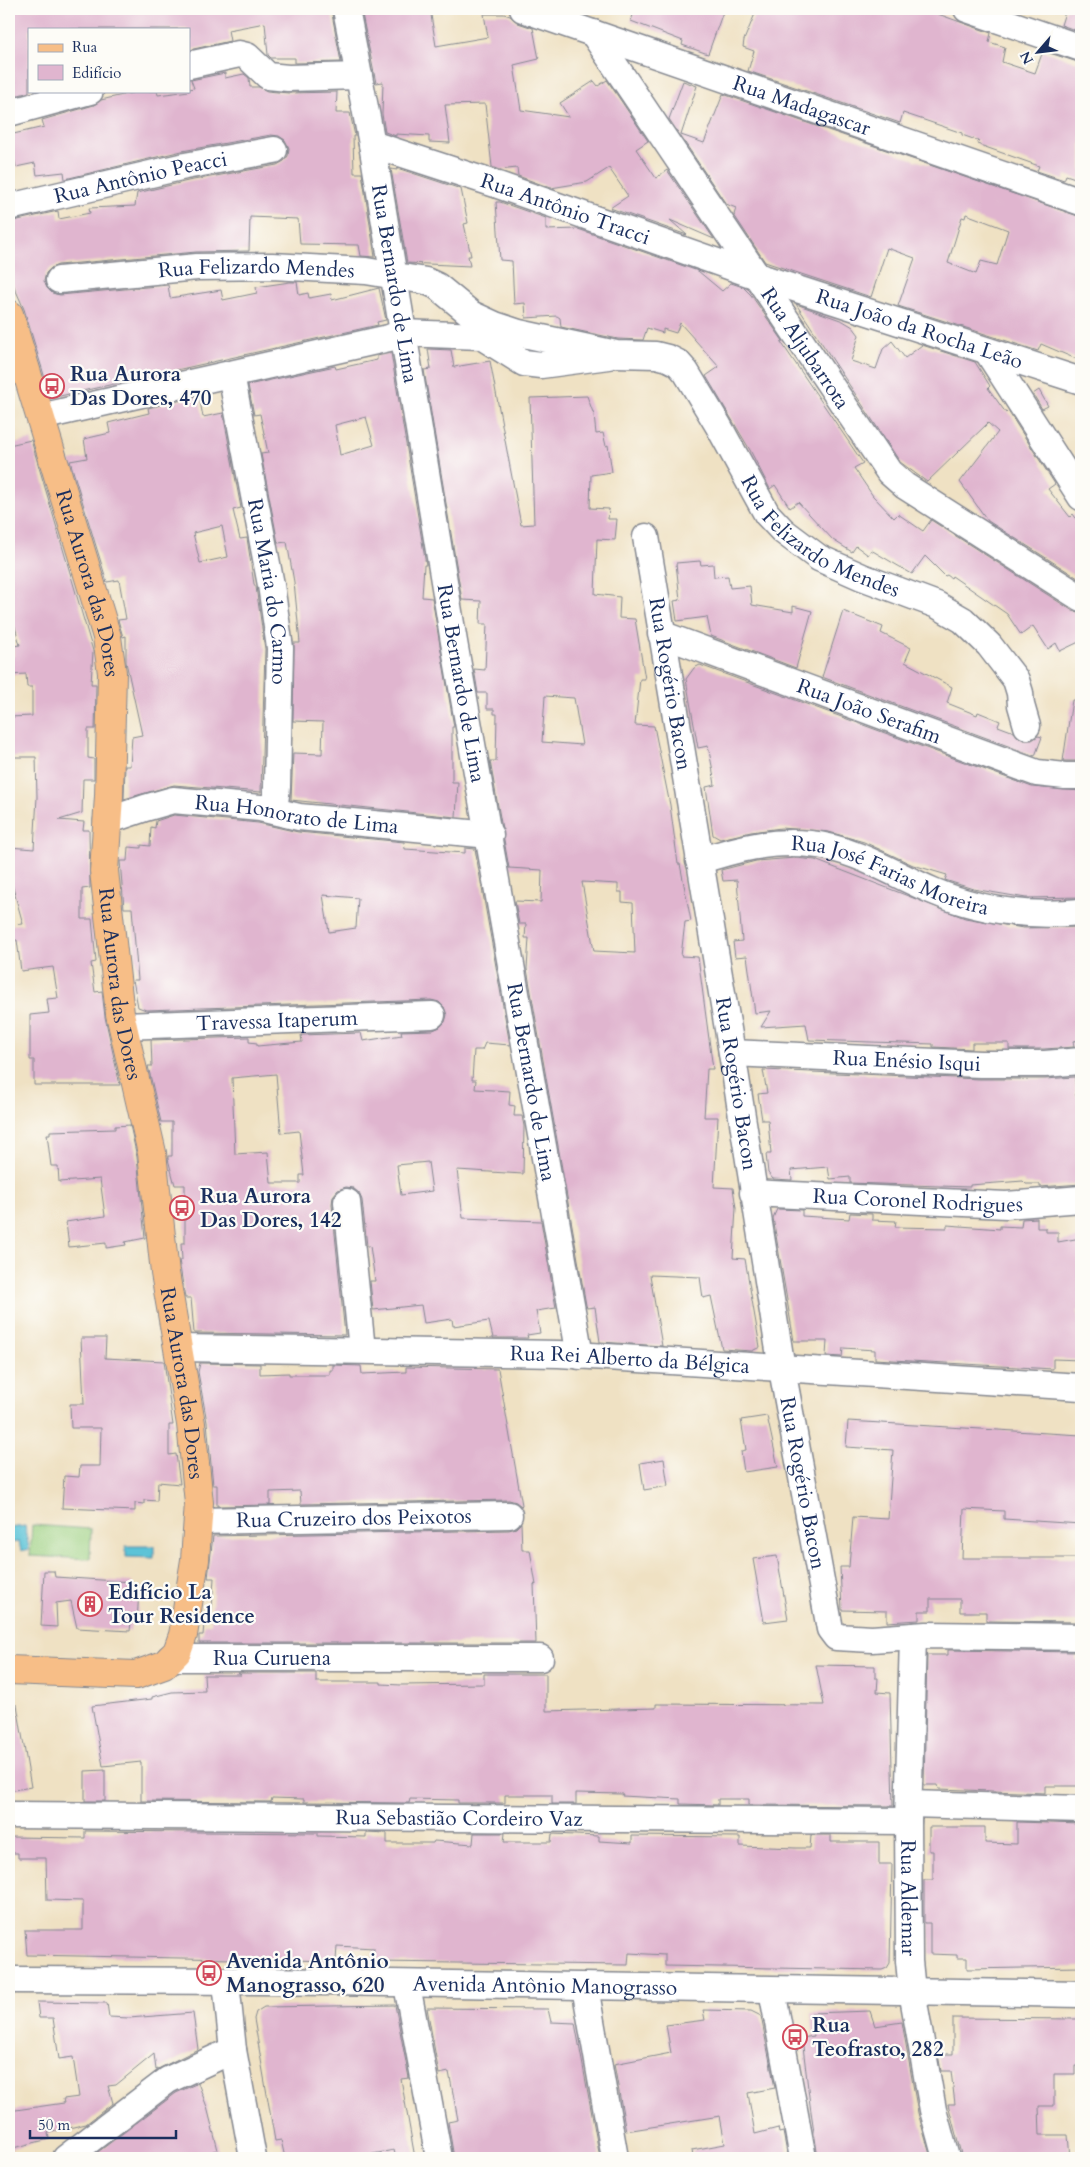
<svg xmlns="http://www.w3.org/2000/svg" width="1090" height="2167" font-family="Cardo,serif">
	<style>
		.green { fill: #9cd081; stroke: #5c8070 }
		.water { fill: #5bc3d7; stroke: #3b799a }
		.building { fill: #e0b5cf; fill-rule: evenodd }
		.lines { fill: none; stroke-linecap: round; stroke-linejoin: round }
		.minor-casing { stroke: #858890; stroke-width: 29 }
		.major-casing { stroke: #858890; stroke-width: 30 }
		.minor { stroke: #fff; stroke-width: 26 }
		.major { stroke: #f7be87; stroke-width: 28 }
		.labels { text-anchor: middle; dominant-baseline: central; stroke-width: 4.5; stroke-linejoin: round; paint-order: stroke }
		.street-label { font-size: 21px; fill: #1b2f5e; stroke: #fdfcf7 }
		.poi-label { font-size: 21px; font-weight: bold; fill: #1b2f5e; stroke: #fdfcf7; text-anchor: start }
	</style>
	<rect width="100%" height="100%" fill="#fdfcf7"/>
	<filter id="ink" filterUnits="userSpaceOnUse"><feTurbulence type="fractalNoise" baseFrequency=".02" numOctaves="2"/><feDisplacementMap in="SourceGraphic" scale="10" xChannelSelector="R" yChannelSelector="G"/><feConvolveMatrix kernelMatrix="1 2 1 2 8 2 1 2 1" color-interpolation-filters="sRGB"/></filter>
	<filter id="wash" filterUnits="userSpaceOnUse"><feTurbulence type="fractalNoise" baseFrequency=".0096" numOctaves="4" result="noise"/><feDisplacementMap in="SourceGraphic" scale="20" xChannelSelector="R" yChannelSelector="G"/><feGaussianBlur stdDeviation="1.12" result="paint"/><feColorMatrix in="noise" values="0 0 0 0 0 0 0 0 0 0 0 0 0 0 0 0 0 1.4 0 .05"/><feComposite in="paint" operator="in"/></filter>
	<g filter="url(#wash)">
		<rect width="100%" height="100%" fill="#efe1c3"/>
		<!-- green -->
		<path class="green" d="M32,1525L91,1529L90,1559L30,1556Z"/>
		<!-- water -->
		<path class="water" d="M25,1526L29,1549L21,1551L19,1542L9,1543V1528Z
			M126,1546H154V1558L126,1557Z"/>
		<g id="blocks">
			<!-- building -->
			<path class="building" d="M9,9H331L341,62L295,63V58H271L268,55L265,23L228,30L230,41L189,50V29H29V92L9,98Z
				M361,9H430L436,46L488,37L484,14H504L510,16L518,23L533,28L539,59L514,65L521,110L569,117L560,103L594,81L598,86L607,80L648,141L636,149L656,178L667,170L714,239L670,220L687,235L610,208L628,196L609,168L587,182L551,188L518,176L517,168L499,170L492,167L485,104L445,105L450,143L429,142V136L396,134V136L385,132L382,114L383,82L376,83Z
				M635,9H724L708,54L682,45L683,41L631,21Z
				M757,9H924L991,33L989,42L1005,47L1002,62L1035,73L1043,51L1081,63V180L1066,175L1064,180L1037,171L1039,166L977,144L979,141L962,135V133L924,120L903,113L900,123L748,71L754,51L743,47L744,40Z
				M1066,9H1081V32L1061,25Z
				M225,73V78L244,74L249,78L250,87H259L267,91L288,93L337,92L336,113H350L355,136H353L354,173H362L375,257L361,256L359,245L300,244L298,219L250,217L249,251L196,252L58,265L51,268L46,273L44,281L47,288L52,293L60,295L168,285L170,298L221,290L223,300L257,293L256,287L290,282H297L299,295L308,293L309,298L331,294L332,300L379,288L386,320L377,322L378,325L51,398L24,309L9,275V222L58,211L59,219L90,213L89,208L135,206L137,193L188,181L277,165L284,161L288,156L289,148L285,140L279,136L271,135L182,151L65,179L64,172L37,175L35,163L16,167L9,135L44,127L42,120L94,105L101,100L140,91H157L158,95L189,91V89L194,88L191,80Z
				M683,81L697,86L681,135L704,143L723,94L1081,217V361L1041,344L1038,351L898,306L915,258L887,248L871,297L765,262L734,215L736,208L726,204L669,119ZM966,214L1008,230L997,265L981,261L976,274L948,263L962,217L965,218Z
				M397,168L461,189L468,223L464,224L471,256H468L470,266L407,263L391,169L397,170Z
				M496,202H500L546,218V230L578,229L698,271L722,291L731,283L743,287L751,295L783,341L781,342L863,463L854,468L873,496L894,518L898,514L923,531L931,520L1073,611L1081,613V641L1060,651L1056,643L1048,649L1033,626L1021,635L1007,614L952,576L951,578L947,575L945,576L925,556L912,574L871,550L868,555L856,546L852,552L833,540L798,502L790,508L775,485L770,489L750,450L706,376L719,367L680,323L676,333L663,329V333L647,328L643,340L618,339L561,327L560,318L557,316L526,318L525,303L514,304L512,261L500,260Z
				M796,304L843,321L853,327L859,335L851,361L876,369L883,349L892,341L905,358L922,345L975,362L990,386L988,388L1006,413L1008,411L1055,484L1048,489L1070,517L1073,514L1081,525V580L988,521L960,482L998,432L988,423L927,482L900,462Z
				M428,349L451,350L454,367L490,361L521,525L534,524L530,398L587,396L594,415L596,434L603,433L606,446L608,445L612,472L591,475L590,508L609,509L608,519H617L615,540L597,539L595,594L620,597L619,618L635,619L645,679H640L635,725L654,726L670,805L678,864H680L691,921L685,922L681,956L698,957L713,1069H707L704,1117H718L714,1187L733,1188L736,1208L733,1258L745,1259L760,1347L752,1351L722,1349L711,1296L703,1298L700,1277L650,1275L662,1346L600,1342L595,1307L587,1308L586,1305L527,969L529,938H525L526,924H519L515,901L541,902L542,870L509,868L490,761H496L497,714H494V709H487V693H478L474,669L485,670L487,624H480L481,601L462,600L424,370L431,369ZM545,696L574,698L582,745L542,742ZM582,882L618,884V892H622V902L633,903L635,953L594,951Z
				M391,353L426,565H424L422,597L432,598L454,727H452V782H458L456,817L291,800L293,753L322,754L323,722L293,721L294,643H300L294,582L287,542L278,543L261,454L268,453L260,414L254,415L248,385L335,366L336,369L377,360V356ZM366,417L374,445L340,455L335,425Z
				M1039,390L1048,406L1042,409L1033,394Z
				M199,396L203,417L223,413L241,508L233,510L240,539L247,538L254,584L256,587L265,649L261,792L174,785L124,799L125,766H130L132,737L142,735L126,662V636L123,637L118,620L126,619L119,580L107,582L70,461L87,458L84,439L110,433L108,423L149,413L148,408ZM222,526L228,557L200,563L193,533Z
				M31,440L93,651L91,684H96L95,729H88V758L94,759V779H83L82,813L59,820L84,822L83,830H89L90,888L82,889V919H92L96,962L91,963L95,992L102,991L105,1017L120,1085H34V1060H30V1015L49,1013L47,999L58,998L53,967L21,971L17,940L9,941V925L23,924L10,877L9,847L34,849L37,797L36,757H11L9,728V717L32,716V687H27L26,674L9,675V656H14L13,646L20,645L9,605V445Z
				M700,561L701,565L713,564L714,577L728,576L730,588L750,586L752,605L793,612V606L812,611L796,668L711,636L707,617L677,621L674,601L680,600L676,563Z
				M843,611L883,627L881,633L911,648L905,662L952,687L947,703L977,715L978,712L1000,721L998,726L1014,732L1023,740H1032L1038,736L1042,737L1035,756L822,677Z
				M700,665L1032,787L1081,791V897L1026,898L973,889L945,880L947,875L913,865L864,842L829,832L781,828L751,832L720,839L713,835L706,787L715,785L712,766L708,746L698,748L686,679L694,668Z
				M1072,700H1081V761H1063Z
				M174,815L258,823L298,832L404,842L405,849L465,853V848L475,849L510,1045L485,1043L482,1050H474L472,1080H476L475,1089L510,1091L509,1105L515,1106L514,1116H522L524,1126L523,1174L457,1170L463,1218L541,1221L556,1308L536,1311L540,1333L527,1335L528,1338H493L489,1321L453,1326L452,1319L424,1323L421,1305L373,1310L370,1281H375L370,1246H367L362,1200L359,1193L353,1188L346,1187L338,1190L333,1196L332,1204L345,1335L194,1333L191,1298H185L179,1260H182L181,1243H185V1185H175L168,1159V1156H172V1122H161L148,1066H152L151,1040L249,1037V1042L257,1043V1046L302,1042L301,1035L361,1033L363,1041L402,1035L401,1031L433,1030L440,1027L445,1022L447,1015L444,1007L439,1002L431,1000L146,1010L138,1007L133,980H138L132,908H124L120,861H127L128,847L141,848V845L150,846L151,827L155,828L156,821ZM323,895L358,898L356,928L329,932ZM276,1074L281,1133L299,1131L304,1175H300V1183H271L268,1152L235,1154L232,1078ZM428,1162L432,1191L401,1195L397,1165Z
				M795,858L815,860L965,918L1023,928L1081,927V1040L1073,1041L1074,1047L1044,1049H1009V1043H972V1049L933,1047V1044L809,1040L806,1024L761,1027L771,1011L755,1013L747,956L735,957L733,942L742,941L737,880L723,881L721,870L756,861Z
				M763,1070L979,1079H1045L1075,1077L1076,1096L1081,1095V1184L1040,1187V1184H1026L1023,1181L970,1185V1187L850,1183V1177L830,1179L828,1167L791,1170L792,1180L773,1179L768,1173L766,1154H771L768,1120H762L758,1094L767,1093Z
				M130,1125L137,1157L145,1238L125,1242L126,1245L106,1248V1243L69,1247L66,1222L105,1216L100,1179L59,1182L58,1166H51L47,1134H50V1131L115,1129V1126Z
				M777,1209L802,1210V1216L849,1219L850,1213L872,1214V1220L896,1221L895,1227L947,1228V1225L1000,1229V1226L1021,1227L1022,1219L1037,1218V1228H1046V1232H1058V1242L1081,1238V1311H1077L1081,1335V1360L1053,1359V1369L875,1359V1350L843,1348L842,1357L826,1356L827,1341H794L773,1218Z
				M81,1338H106L105,1358L164,1361L173,1425H169V1455L176,1454L180,1484L158,1482L157,1501L144,1500V1504L135,1503V1511L62,1508L64,1476L79,1477L80,1466H100L101,1428H71L70,1404H84Z
				M200,1363L260,1364V1374L289,1373V1375H330V1370H333V1365L361,1366L362,1374L406,1372V1367L498,1369L522,1505L521,1506L516,1502L509,1500L301,1504L300,1491L270,1492V1505L217,1506V1485H213L207,1422L198,1372Z
				M767,1416L778,1467L744,1472L741,1451L746,1450L741,1420Z
				M848,1421L1081,1435V1524L1004,1519V1511L964,1509L962,1558H1081V1622L986,1621V1612H960V1599H930V1611H919V1620L887,1622V1611L842,1610L840,1567H849L853,1517L888,1519L893,1450L846,1447Z
				M664,1459L668,1486L644,1490L640,1463Z
				M521,1523L522,1550H530L536,1585L534,1584L536,1643H199V1635H203L204,1624H211L214,1578H208L213,1536L509,1530L516,1528Z
				M777,1556L788,1619L764,1622L753,1559Z
				M44,1571H54L55,1577L132,1582V1590H139L137,1622H131L130,1631L77,1628L71,1601L56,1603L57,1627L41,1626Z
				M948,1650L1076,1652V1660H1081V1786H1045V1793L939,1789L938,1785H924L927,1655H948Z
				M816,1665L875,1666V1678H878L877,1692L890,1693L893,1806L749,1805V1799H718V1805L680,1804V1799L622,1796L623,1794L576,1793V1804H552V1795H505V1803H458V1800L410,1799L409,1803L304,1802V1799L272,1798L271,1802L141,1801V1762L103,1766L92,1706L152,1699V1697L172,1692L205,1691L204,1675H241L238,1673H316V1682H381V1684L401,1685L484,1684V1674H546V1711L656,1708V1704L824,1705Z
				M9,1705H17L31,1787L9,1791Z
				M105,1770V1801H85V1771Z
				M1017,1822L1081,1824V1967L967,1969V1958H957V1955L930,1954V1923H924V1880H933V1851H929V1827H985V1843L1017,1844Z
				M85,1831L318,1833V1836L366,1837V1832L387,1833V1843H433L434,1841L473,1844L474,1833H505L504,1842H551L552,1834L599,1836V1841L632,1843V1836L740,1837V1846L796,1848H810L811,1835H831V1842H879V1864H892L890,1963L887,1968L882,1970L665,1966V1955L629,1953L628,1965L373,1962L374,1948L337,1946L336,1961L27,1955L25,1930H83V1901L47,1900L46,1858H18V1853H9V1837L85,1838Z
				M37,2002L107,2003L109,2017L129,2018L193,2013L198,2049L156,2070L154,2054L116,2085L108,2086L113,2103L86,2124L48,2133L49,2139L9,2149V2111L64,2103L63,2099L79,2097L73,2057L59,2059L53,2018H39Z
				M395,2005L409,2078L401,2079L415,2158H396L394,2150L362,2156L363,2158H285L281,2140L275,2141L254,2019L256,2012L264,2007Z
				M427,2008L548,2009L551,2022L575,2023L600,2158H454L448,2122L458,2120L449,2072L439,2074Z
				M703,2010L751,2011L761,2016L775,2088L748,2093L755,2134L778,2128L779,2133L783,2132L788,2158H693L692,2150L725,2144L720,2116L626,2131L614,2064L671,2053L666,2025L705,2020Z
				M870,2011L875,2026L902,2022L918,2113L931,2158H818L810,2105L802,2038L814,2036L811,2013Z
				M953,2018L1081,2019V2066H1075V2074H1054V2106H1039L1040,2135H1068L1070,2158H962L948,2104H955L951,2071H941L938,2054H953Z
				M198,2083L207,2107L218,2150L213,2151L214,2158H90L176,2093Z"/>
		</g>
	</g>
	<g filter="url(#ink)">
		<use href="#blocks" fill-opacity="0" stroke="#858890" stroke-width="1"/>
		<g class="lines">
			<defs>
				<g id="minor">
					<path id="s1" d="M346,9L372,144L454,642L580,1356"/>
					<path id="s2" d="M523,9L1081,202"/>
					<path d="M967,9L1081,48"/>
					<path id="s3" d="M593,33L889,472L905,486L1081,598"/>
					<path d="M189,65L239,54L247,56L268,76L288,78L359,76"/>
					<path d="M9,113L90,91"/>
					<path id="s4" d="M372,144L498,185L757,276L1081,381"/>
					<path id="s5" d="M9,207L185,166L274,150"/>
					<path id="s6" d="M59,280L197,267L272,266L366,271L426,281L437,286L471,314L495,325L519,333L616,354L656,355L668,358L678,363L686,372L718,425L767,514L783,531L819,558L862,577L937,605L963,620L989,645L1016,680L1020,693L1021,705L1027,726"/>
					<path d="M987,351L1081,497"/>
					<path id="s7" d="M231,374L271,585L280,648L277,787L274,811"/>
					<path d="M40,417L389,338L402,333L481,336L524,363L541,365L608,356"/>
					<path id="s8" d="M646,537L732,1053L782,1369L830,1629L836,1637L872,1639L926,1635L1081,1637"/>
					<path id="s9" d="M661,634L1037,773L1065,776H1081"/>
					<path id="s10" d="M107,821L145,808L173,800L260,808L299,817L490,835"/>
					<path id="s11" d="M699,861C735,849 771,840 810,844C854,848 893,874 933,891C980,911 1031,917 1081,912"/>
					<path id="s12" d="M123,1026L432,1015"/>
					<path id="s13" d="M732,1053L980,1064H1045L1081,1061"/>
					<path id="s14" d="M753,1193L1006,1205L1081,1199"/>
					<path d="M347,1202L362,1350"/>
					<path id="s15" d="M178,1348L559,1354L1081,1387"/>
					<path id="s16" d="M198,1521L509,1515"/>
					<path id="s17" d="M913,1636L908,1821L909,1961L912,1991L933,2110L946,2158"/>
					<path id="s18" d="M170,1658H540"/>
					<path d="M909,1804L1081,1809"/>
					<path id="s19" d="M9,1815L908,1821"/>
					<path id="s20" d="M9,1980L262,1981L1081,1994"/>
					<path d="M226,1982L233,2050L253,2158"/>
					<path d="M407,1985L439,2158"/>
					<path d="M585,1987L615,2158"/>
					<path d="M772,1990L803,2158"/>
					<path d="M66,2158L168,2080L233,2050"/>
				</g>
				<g id="major">
					<path id="s21" d="M9,314L107,637L112,673L109,796L104,871L120,1014L152,1153L165,1273L191,1424L199,1503L195,1560L183,1635L177,1652L164,1665L136,1675L9,1670"/>
				</g>
			</defs>
			<!-- minor casing -->
			<use href="#minor" class="minor-casing"/>
			<!-- major casing -->
			<use href="#major" class="major-casing"/>
			<!-- minor -->
			<use href="#minor" class="minor"/>
			<!-- major -->
			<use href="#major" class="major"/>
		</g>
	</g>
	<!-- icons -->
	<defs>
		<symbol id="bus-ring" viewBox="-11 -11 22 22"><circle r="9.5" fill="#fdfcf7" stroke="#d1495b" stroke-width="1.5"/><path d="M-5-6H5V4H4V6H2V4H-2V6H-4V4H-5ZM-3.5-4V0h7V-4ZM-3.5 1.2v1.5H-2V1.2ZM2 1.2v1.5H3.5V1.2Z" fill="#d1495b"/></symbol>
		<symbol id="building-ring" viewBox="-11 -11 22 22"><circle r="9.5" fill="#fdfcf7" stroke="#d1495b" stroke-width="1.5"/><path d="M-4-6H4V6H1V3H-1V6H-4ZM-2.5-4.3h1.7v1.8h-1.7ZM.8-4.3h1.7v1.8H.8ZM-2.5-1h1.7V.8h-1.7ZM.8-1h1.7V.8H.8Z" fill="#d1495b"/></symbol>
	</defs>
	<g fill-rule="evenodd">
		<use href="#bus-ring" x="38" y="372" width="28" height="28"/>
		<use href="#bus-ring" x="168" y="1194" width="28" height="28"/>
		<use href="#building-ring" x="76" y="1590" width="28" height="28"/>
		<use href="#bus-ring" x="195" y="1959" width="28" height="28"/>
		<use href="#bus-ring" x="781" y="2023" width="28" height="28"/>
	</g>
	<g class="labels">
		<!-- street labels -->
		<g class="street-label">
			<text stroke="none"><textPath href="#s2" startOffset="295">Rua Madagascar</textPath></text>
			<text stroke="none"><textPath href="#s5" startOffset="135">Rua Antônio Peacci</textPath></text>
			<text stroke="none"><textPath href="#s4" startOffset="204">Rua Antônio Tracci</textPath></text>
			<text stroke="none"><textPath href="#s6" startOffset="198">Rua Felizardo Mendes</textPath></text>
			<text stroke="none"><textPath href="#s1" startOffset="279">Rua Bernardo de Lima</textPath></text>
			<text stroke="none"><textPath href="#s4" startOffset="578">Rua João da Rocha Leão</textPath></text>
			<text stroke="none"><textPath href="#s3" startOffset="380">Rua Aljubarrota</textPath></text>
			<text stroke="none"><textPath href="#s6" startOffset="871">Rua Felizardo Mendes</textPath></text>
			<text stroke="none"><textPath href="#s21" startOffset="281">Rua Aurora das Dores</textPath></text>
			<text stroke="none"><textPath href="#s7" startOffset="221">Rua Maria do Carmo</textPath></text>
			<text stroke="none"><textPath href="#s1" startOffset="684">Rua Bernardo de Lima</textPath></text>
			<text stroke="none"><textPath href="#s8" startOffset="149">Rua Rogério Bacon</textPath></text>
			<text stroke="none"><textPath href="#s9" startOffset="222">Rua João Serafim</textPath></text>
			<text stroke="none"><textPath href="#s10" startOffset="194">Rua Honorato de Lima</textPath></text>
			<text stroke="none"><textPath href="#s11" startOffset="199">Rua José Farias Moreira</textPath></text>
			<text stroke="none"><textPath href="#s21" startOffset="686">Rua Aurora das Dores</textPath></text>
			<text stroke="none"><textPath href="#s12" startOffset="154">Travessa Itaperum</textPath></text>
			<text stroke="none"><textPath href="#s13" startOffset="175">Rua Enésio Isqui</textPath></text>
			<text stroke="none"><textPath href="#s1" startOffset="1089">Rua Bernardo de Lima</textPath></text>
			<text stroke="none"><textPath href="#s8" startOffset="554">Rua Rogério Bacon</textPath></text>
			<text stroke="none"><textPath href="#s14" startOffset="165">Rua Coronel Rodrigues</textPath></text>
			<text stroke="none"><textPath href="#s15" startOffset="452">Rua Rei Alberto da Bélgica</textPath></text>
			<text stroke="none"><textPath href="#s21" startOffset="1091">Rua Aurora das Dores</textPath></text>
			<text stroke="none"><textPath href="#s8" startOffset="959">Rua Rogério Bacon</textPath></text>
			<text stroke="none"><textPath href="#s16" startOffset="156">Rua Cruzeiro dos Peixotos</textPath></text>
			<text stroke="none"><textPath href="#s18" startOffset="102">Rua Curuena</textPath></text>
			<text stroke="none"><textPath href="#s19" startOffset="450">Rua Sebastião Cordeiro Vaz</textPath></text>
			<text stroke="none"><textPath href="#s17" startOffset="262">Rua Aldemar</textPath></text>
			<text stroke="none"><textPath href="#s20" startOffset="536">Avenida Antônio Manograsso</textPath></text>
		</g>
		<!-- poi labels -->
		<g class="poi-label">
			<text x="70" y="374">Rua Aurora<tspan x="70" dy="24">Das Dores, 470</tspan></text>
			<text x="200" y="1196">Rua Aurora<tspan x="200" dy="24">Das Dores, 142</tspan></text>
			<text x="108" y="1592">Edifício La<tspan x="108" dy="24">Tour Residence</tspan></text>
			<text x="226" y="1961">Avenida Antônio<tspan x="226" dy="24">Manograsso, 620</tspan></text>
			<text x="812" y="2025">Rua<tspan x="812" dy="24">Teofrasto, 282</tspan></text>
		</g>
	</g>
	<!-- margin -->
	<rect width="1090" height="2167" fill="none" stroke="#fdfcf7" stroke-width="30"/>
	<!-- legend -->
	<rect x="28" y="28" width="162" height="65" fill="#fdfcf7" stroke="#a3aaba"/>
	<rect x="38" y="44" width="25" height="8" fill="#f7be87" stroke="#a3aaba"/>
	<text x="72" y="52" font-size="15" fill="#1b2f5e">Rua</text>
	<rect x="38" y="65" width="25" height="15" fill="#e0b5cf" stroke="#a3aaba"/>
	<text x="72" y="78" font-size="15" fill="#1b2f5e">Edifício</text>
	<!-- north arrow -->
	<g transform="translate(1038 52) rotate(242)" stroke="#fdfcf7" stroke-width="4" paint-order="stroke">
	<path d="M0-4L9 19L0 12L-9 19Z" fill="#1b2f5e"/>
	<text y="-8" font-size="14" font-weight="bold" text-anchor="middle" fill="#1b2f5e">N</text>
	</g>
	<!-- scale -->
	<path d="M30 2130v8h146v-8" fill="none" stroke="#1b2f5e" stroke-width="2.5"/>
	<text x="38" y="2130" font-size="15" fill="#1b2f5e" stroke="#fdfcf7" stroke-width="4" paint-order="stroke">50 m</text>
</svg>
